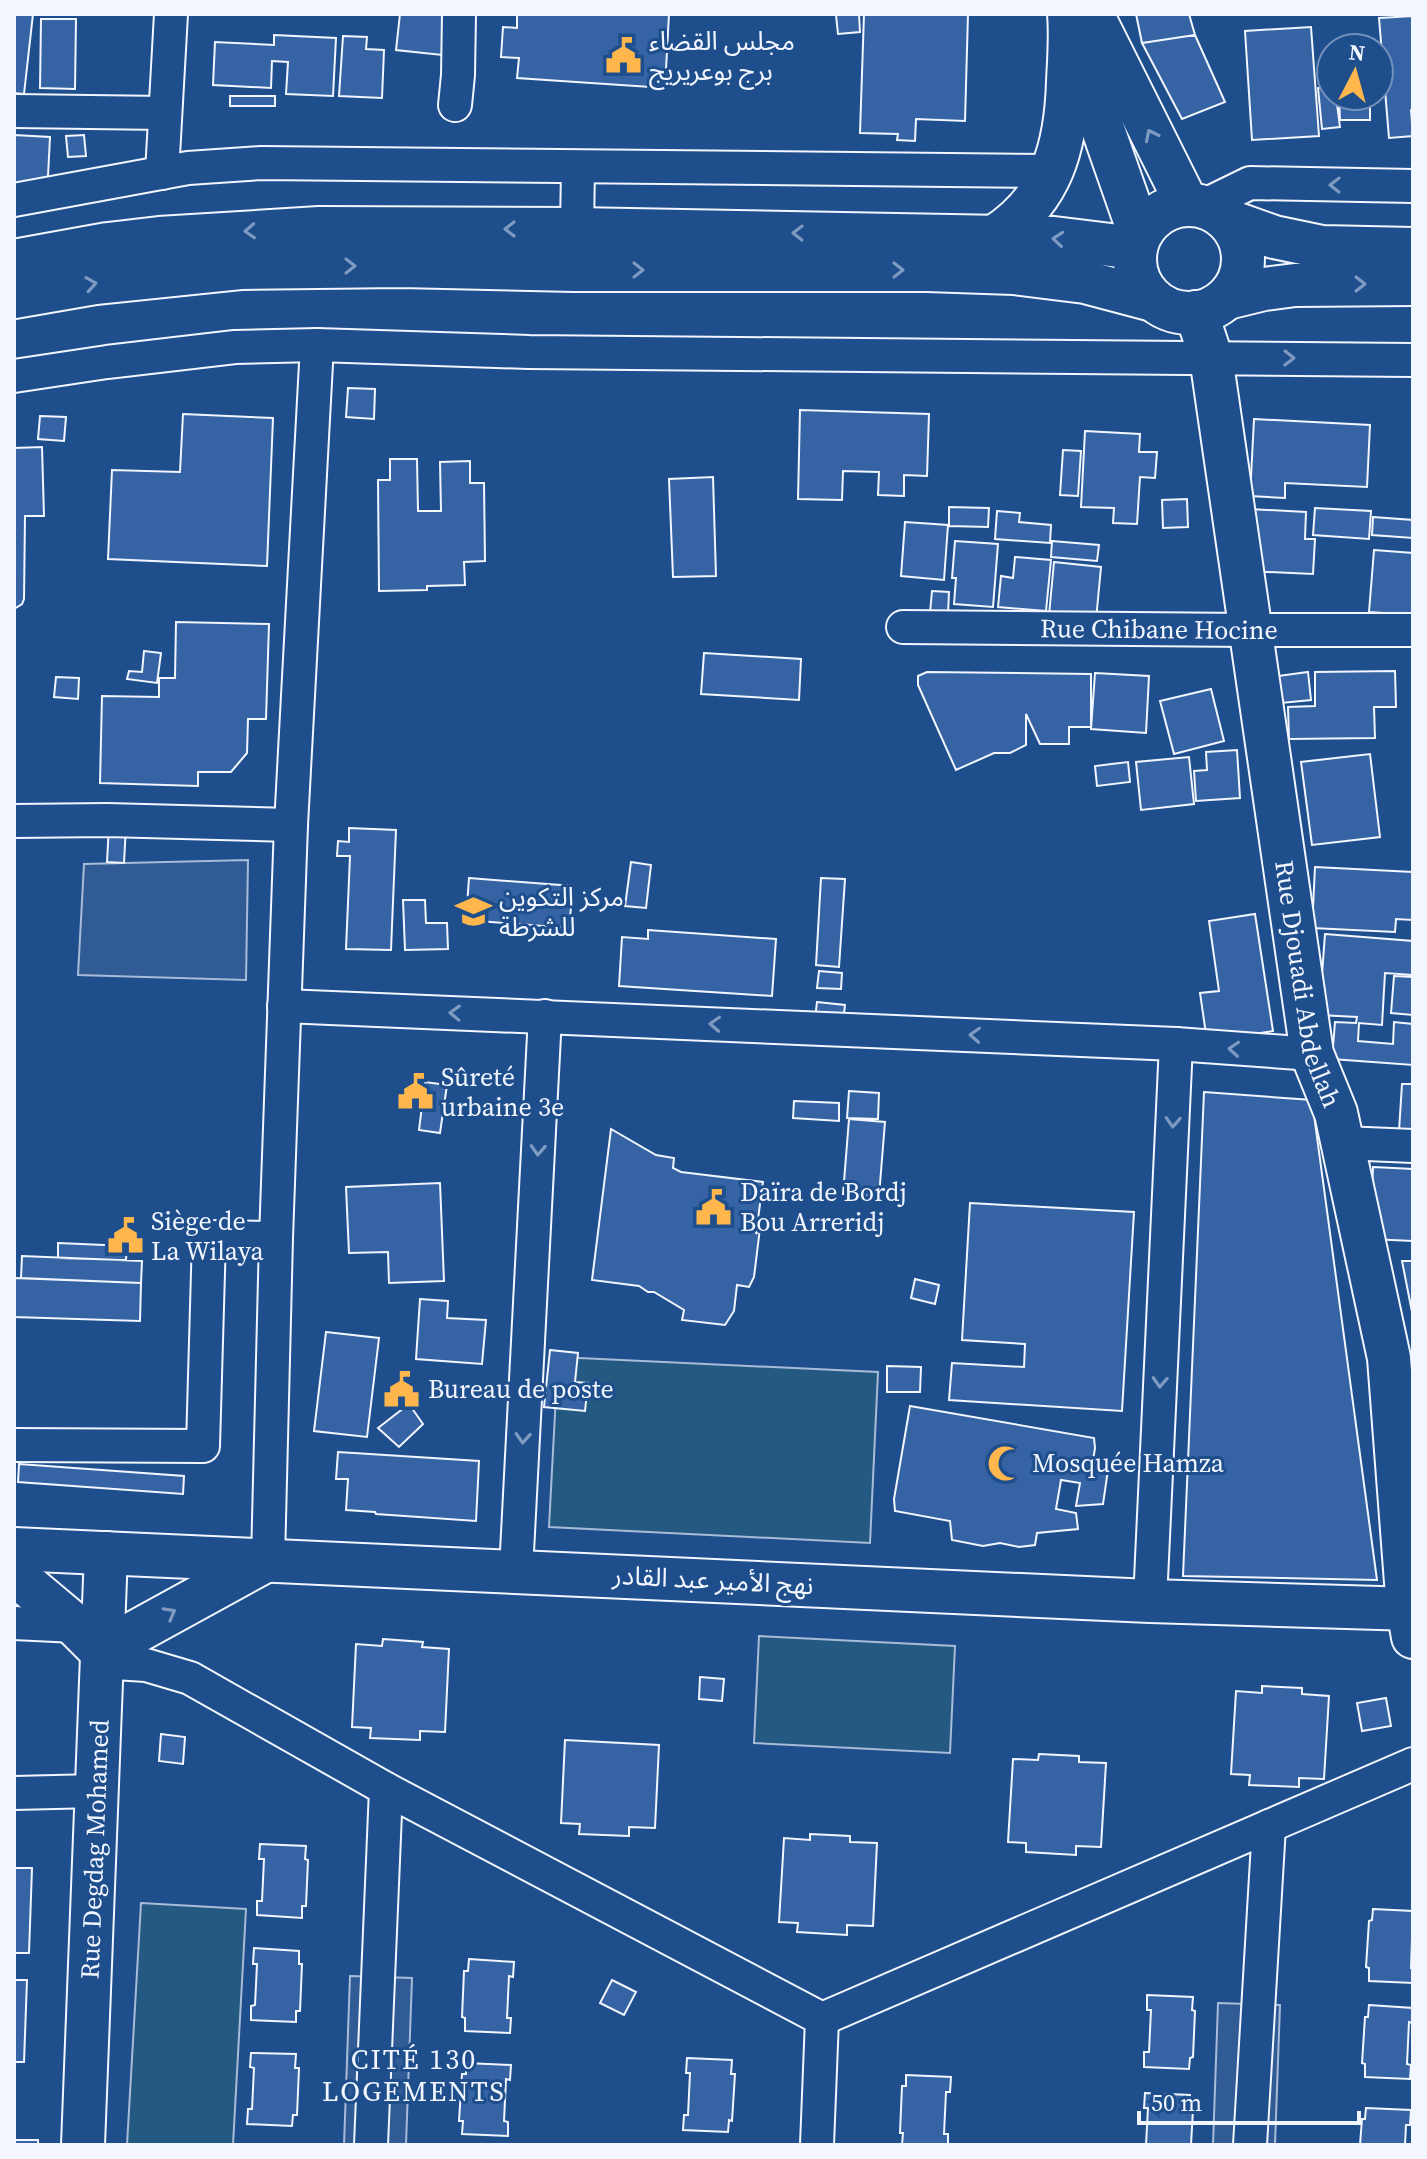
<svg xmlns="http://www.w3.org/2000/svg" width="1427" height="2159" font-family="'Source Serif 4','Noto Sans Arabic',serif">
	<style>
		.green { fill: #245a82; stroke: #a8bbd7; stroke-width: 2 }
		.parking { fill: #305b95; stroke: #a8bbd7; stroke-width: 2 }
		.building { fill: #3563a3; stroke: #f2f6ff; stroke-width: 2 }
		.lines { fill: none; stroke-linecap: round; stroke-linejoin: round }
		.minor-casing { stroke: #f2f6ff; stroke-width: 36 }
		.major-casing { stroke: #f2f6ff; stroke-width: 46 }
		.minor { stroke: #1f4e8c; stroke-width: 32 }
		.major { stroke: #1f4e8c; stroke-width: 42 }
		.oneway { stroke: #7e9ac0 }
		.labels { text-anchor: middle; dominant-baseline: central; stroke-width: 6; stroke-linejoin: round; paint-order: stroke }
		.poi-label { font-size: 26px; fill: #f2f6ff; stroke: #1f4e8c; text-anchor: start }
		.street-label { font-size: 26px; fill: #f2f6ff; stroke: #1f4e8c }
		.neighbourhood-label { font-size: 28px; letter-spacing: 2px; fill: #f2f6ff; stroke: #1f4e8c }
	</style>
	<rect width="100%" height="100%" fill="#1f4e8c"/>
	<!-- green -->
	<path class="green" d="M558,1357L878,1372L870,1543L549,1527Z
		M759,1636L955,1646L950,1753L754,1743Z
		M141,1903L246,1909L233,2145H127Z"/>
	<!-- parking -->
	<path class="parking" d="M248,860L246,980L78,975L84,864Z
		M350,1976L412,1978L406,2145H344Z
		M1218,2003L1280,2005L1275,2145H1213Z"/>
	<!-- building -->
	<path class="building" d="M14,14H33L24,94L14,93Z
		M400,14H446L442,55L396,50Z
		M517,14H669L665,88L517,78L519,58L501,57L503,27L517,28Z
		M859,14L860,32L838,34L836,15Z
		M864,14H968L965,121L916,119L915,141L897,140L898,134L860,133Z
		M1136,14H1189L1195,35L1142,43Z
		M1413,16V109L1411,110L1413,136L1389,138L1379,18Z
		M41,19H76L75,89L40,88Z
		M1311,27L1319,136L1252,140L1245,31Z
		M274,35L336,38L333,96L286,94L288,62L272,61L271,88L213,85L215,42L274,45Z
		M1195,35L1225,102L1182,119L1142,43Z
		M343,36L367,37L366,49L384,50L382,98L339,96Z
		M1331,86V96H1336L1340,127L1322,129L1318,88Z
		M230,96H275V106H230Z
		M1339,96H1370V120H1340Z
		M14,135L50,137L47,196L14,194Z
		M84,135L86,156L68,157L66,136Z
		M348,388L375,389L374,419L346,417Z
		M800,410L929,414L927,476L904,475V496L878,495L879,472L843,471L842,500L798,499Z
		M183,414L273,418L267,566L108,559L112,470L180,472Z
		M40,416L66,417L64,441L38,439Z
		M1254,419L1370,425L1367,487L1285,483V498L1250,496Z
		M1085,431L1140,434L1139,452H1157L1155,478L1140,477L1137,524L1113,523L1114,508L1081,507Z
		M42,447L44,516H25L24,599L22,604L14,609V448Z
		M1063,450L1081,451L1078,496L1060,495Z
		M390,459H417L418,511H441L440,462L470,461V483H484L485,561L464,562L465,585L427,586V590L379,591L378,480H390Z
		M713,477L716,576L673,577L669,479Z
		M1187,499L1188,527L1163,528L1162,500Z
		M949,507L989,508L988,527L949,526Z
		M1315,508L1371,511L1369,539L1313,535Z
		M1249,509L1306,512L1305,539H1315L1313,574L1246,571Z
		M997,511L1020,513L1019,522L1051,525L1050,543L995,539Z
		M1373,517L1413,520V538L1372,535Z
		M905,522L948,525L944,580L901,576Z
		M955,541L998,544L993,607L954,604L956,578H952Z
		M1052,541L1099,545L1097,561L1051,557Z
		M1374,550L1413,553V615L1369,612Z
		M1015,557L1051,560L1046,611L998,607L1001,576L1013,578Z
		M1054,562L1101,567L1096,620L1049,615Z
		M932,591L949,592L948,614L930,613Z
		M176,622L269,624L266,719H248L247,753L231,772H198V786L100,783L102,696L159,697V678H175Z
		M144,651L161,653L157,683L127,679L129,671L142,672Z
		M704,653L801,659L799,700L701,694Z
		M1395,671L1396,707H1374L1375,738L1289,739L1288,707L1315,706V672Z
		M927,672L1091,674V727H1069V744H1040L1026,714V745L1010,753H994L956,770L918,685V676Z
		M1308,672L1311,700L1281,703L1278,676Z
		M1095,673L1149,676L1146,733L1091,729Z
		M56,677L79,678L78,699L54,697Z
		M1211,689L1224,741L1174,754L1160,701Z
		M1237,750L1240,798L1196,801L1194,771L1207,770L1206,752Z
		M1370,754L1380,837L1312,845L1301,762Z
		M1189,757L1194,804L1141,810L1136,762Z
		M1128,762L1130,782L1097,786L1095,766Z
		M109,825L126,826L124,863L107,862Z
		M349,828L396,830L391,950L346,949L350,856H337L338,841L349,842Z
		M631,862L651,865L646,908L625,906Z
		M1315,867L1413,872V920L1396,919L1395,932L1312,928Z
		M469,878L573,886L569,928L466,920Z
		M821,878L845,879L839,967L816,965Z
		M403,900H425L426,923H447L448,949L405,950Z
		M1255,914L1273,1031L1207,1041L1200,993L1219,991L1209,921Z
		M648,930L776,939L772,996L619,986L622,937L648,939Z
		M1325,934L1413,941V975L1385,973L1382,1025L1359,1023L1358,1041L1393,1044L1394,1022L1413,1024V1065L1332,1059L1335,1022L1356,1023L1357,1017L1319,1015Z
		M819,971L842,973L841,989L817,988Z
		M1394,976L1413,977V1015L1391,1013Z
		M817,1002L845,1005L842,1030L814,1027Z
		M425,1082L447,1085L440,1133L419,1130Z
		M1402,1084H1413V1132L1399,1131Z
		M849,1091L879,1093L878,1119L847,1118Z
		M1204,1092L1312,1100L1377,1580L1183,1576Z
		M794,1101L839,1103V1121L793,1118Z
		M849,1119L885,1122L879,1196L843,1194Z
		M611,1129L656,1155L674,1158L673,1168L681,1172L763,1182L756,1234L760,1228L754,1277L749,1287L737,1285L734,1311L725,1325L682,1320L684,1310L654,1292H648L639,1286L592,1280Z
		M1373,1167L1413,1169V1241L1370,1239Z
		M440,1183L444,1281L389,1283L388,1252L349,1253L346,1187Z
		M970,1203L1134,1212L1122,1411L949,1400L952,1363L1024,1367L1025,1344L962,1340Z
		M58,1243L127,1246L126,1260L58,1258Z
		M22,1256L142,1261L141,1283L21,1278Z
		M1402,1261H1413V1317Z
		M14,1278L141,1283L140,1321L14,1317Z
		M915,1279L939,1285L935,1304L911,1298Z
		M420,1299L448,1301L447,1318L486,1320L482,1364L416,1359Z
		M326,1332L379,1338L367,1437L314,1431Z
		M550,1350L578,1353L575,1382L588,1383L585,1411L544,1407Z
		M887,1366L921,1367L920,1392H887Z
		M409,1404L423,1424L399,1447L378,1428Z
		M910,1406L1094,1438L1095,1448L1092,1467L1108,1470L1103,1504L1076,1506L1080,1483L1061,1480L1056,1509L1076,1513L1078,1529L1037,1533L1035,1545L1019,1547L1000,1543L983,1546L952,1540L950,1521L895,1511L894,1499Z
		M338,1452L479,1461L476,1521L376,1514L375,1512L346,1510L348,1479H336Z
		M19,1464L184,1476L183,1494L18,1482Z
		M383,1639L423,1642L422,1647L449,1649L445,1732L420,1731V1740L370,1738L371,1728L352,1727L356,1644L382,1646Z
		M700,1677L724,1679L722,1701L699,1699Z
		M1262,1686L1302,1688V1694L1329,1696L1324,1779L1299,1778V1787L1249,1785L1250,1775L1231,1774L1236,1691L1262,1693Z
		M1386,1698L1391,1726L1362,1731L1357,1703Z
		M161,1734L185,1737L183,1764L159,1761Z
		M565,1740L659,1745L655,1828L629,1827V1836L579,1834L580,1824L561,1823Z
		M1039,1754L1079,1756V1762L1106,1763L1101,1847L1076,1846V1855L1026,1852V1843L1008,1842L1013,1759L1038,1760Z
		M810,1834L850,1836V1842L877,1843L873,1926L847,1925V1935L797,1932L798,1923L779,1922L784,1838L810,1840Z
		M260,1844L306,1846L305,1859L308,1860L306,1906H302V1918L257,1915V1901H262L264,1859H259Z
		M14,1868H32L29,1953H14Z
		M1373,1909L1413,1911L1411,1968H1413V1983L1369,1981V1968L1366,1967L1369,1921L1372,1920Z
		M254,1948L299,1951V1964H302L300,2011H296V2022L251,2020V2006L255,2005L257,1964H253Z
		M469,1959L514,1962L513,1977L509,1976L507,2018H511L510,2033L465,2031V2018L462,2017L464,1971H468Z
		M14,1980H27L24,2062H14Z
		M612,1980L636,1992L624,2015L600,2003Z
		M1147,1995L1193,1997L1192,2010L1195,2011L1193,2057L1190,2058L1189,2069L1144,2067V2052H1149L1151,2010H1147Z
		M1369,2005L1413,2008V2023L1409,2022L1407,2064L1411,2065L1410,2079L1365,2077V2064L1362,2063L1365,2017H1368Z
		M251,2053L296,2054L295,2068H299L297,2115H293L292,2126L247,2124L248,2109H252L254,2068L250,2067Z
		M687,2058L732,2060L731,2074H735L732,2121L729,2120L728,2132L683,2130L684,2115H688L690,2073H686Z
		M466,2063L511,2065L510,2080L506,2079L504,2121L508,2122V2136L462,2134L463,2121H459L462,2074H466Z
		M906,2075L951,2077L950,2092H946L944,2134H948V2145H902L903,2133H900L902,2086H906Z
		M1145,2093L1190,2095L1189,2109H1193L1191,2145H1146L1148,2108H1144Z
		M1366,2108L1411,2110L1410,2125H1406L1405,2145H1360L1362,2119H1365Z
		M14,2140H38V2145H14Z"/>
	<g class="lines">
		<defs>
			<g id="minor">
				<path d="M455,105L458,75L459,14"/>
				<path d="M14,111L165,113"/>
				<path d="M162,173L171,14"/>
				<path d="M14,200L188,168L261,163L1052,171"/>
				<path d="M1203,206L1250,183L1413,186"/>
				<path d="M577,229L578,167"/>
				<path d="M14,376L107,362L235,347L317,345L529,352L1413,360"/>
				<path id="s1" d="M903,627L1249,630H1413"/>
				<path d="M14,821L107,820L291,825"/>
				<path d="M284,1006L1176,1044L1312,1054"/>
				<path d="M1343,1143L1413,1146"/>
				<path d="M14,1445L203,1446L209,1237L276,1238"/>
				<path d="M268,1560L276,1238L291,825L317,345"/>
				<path d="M516,1571L545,1016"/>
				<path d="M1150,1601L1176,1044"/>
				<path d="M14,1623L76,1626"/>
				<path d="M100,1662L146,1665L190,1678L386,1789L822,2019"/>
				<path d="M14,1793L96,1791"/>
				<path d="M822,2019L1413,1764"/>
				<path d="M371,2145L386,1789"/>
				<path d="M817,2145L822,2019"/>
				<path d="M1250,2145L1269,1826"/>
			</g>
			<g id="major">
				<path d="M1092,14L1187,204"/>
				<path d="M1077,55L1140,235"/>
				<circle cx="1189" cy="259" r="54"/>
				<path d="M1229,221L1274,237L1322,247L1413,249"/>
				<path d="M994,237C1052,200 1066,147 1068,82C1069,59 1071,37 1069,14"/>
				<path d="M14,261L108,244L159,238L319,228L577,229L1054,238L1135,248"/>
				<path d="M14,297L95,283L240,268L401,266L574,270H927L1014,273L1085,282L1153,300"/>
				<path d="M1227,298L1264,289L1295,285L1413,284"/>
				<path id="s2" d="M1196,312L1211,357L1312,1054L1336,1113L1389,1358L1408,1609L1413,1637"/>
				<path d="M14,1549L1150,1601L1413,1609"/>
				<path d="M14,1574L76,1626L101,1651L267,1560"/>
				<path id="s3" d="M83,2145L106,1553"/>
			</g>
		</defs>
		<!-- minor casing -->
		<use href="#minor" class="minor-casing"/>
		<!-- major casing -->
		<use href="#major" class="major-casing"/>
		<!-- minor -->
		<use href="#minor" class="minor"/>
		<!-- major -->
		<use href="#major" class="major"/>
	</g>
	<!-- one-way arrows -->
	<defs><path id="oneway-chevron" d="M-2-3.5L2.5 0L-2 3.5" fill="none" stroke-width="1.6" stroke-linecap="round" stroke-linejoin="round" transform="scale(2)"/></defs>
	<g class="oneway">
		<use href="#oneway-chevron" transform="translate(1151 135) rotate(-116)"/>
		<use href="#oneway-chevron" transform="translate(1335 185) rotate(-179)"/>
		<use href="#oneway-chevron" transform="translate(510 229) rotate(-180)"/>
		<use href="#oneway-chevron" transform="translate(250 231) rotate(177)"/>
		<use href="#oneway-chevron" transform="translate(798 233) rotate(-179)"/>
		<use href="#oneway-chevron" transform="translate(1058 239) rotate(-175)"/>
		<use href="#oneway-chevron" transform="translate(350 266)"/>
		<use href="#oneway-chevron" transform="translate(638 270)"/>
		<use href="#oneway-chevron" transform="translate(898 270)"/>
		<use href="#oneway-chevron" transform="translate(91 284) rotate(-9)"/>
		<use href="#oneway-chevron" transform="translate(1360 284)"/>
		<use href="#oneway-chevron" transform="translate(1289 358) rotate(1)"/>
		<use href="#oneway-chevron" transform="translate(455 1013) rotate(-178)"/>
		<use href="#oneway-chevron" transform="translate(715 1024) rotate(-177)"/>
		<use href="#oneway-chevron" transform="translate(975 1035) rotate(-177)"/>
		<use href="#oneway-chevron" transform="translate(1234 1049) rotate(-176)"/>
		<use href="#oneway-chevron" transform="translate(1173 1122) rotate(93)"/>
		<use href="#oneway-chevron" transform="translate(538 1150) rotate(93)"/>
		<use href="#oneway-chevron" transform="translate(1160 1382) rotate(93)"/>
		<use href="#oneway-chevron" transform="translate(523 1438) rotate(93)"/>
		<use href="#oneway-chevron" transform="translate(170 1613) rotate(-29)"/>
	</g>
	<!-- icons -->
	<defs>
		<symbol id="civic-bare" viewBox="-9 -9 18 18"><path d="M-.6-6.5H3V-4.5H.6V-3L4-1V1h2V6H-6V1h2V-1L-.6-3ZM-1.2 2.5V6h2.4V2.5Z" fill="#ffb74d" stroke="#1f4e8c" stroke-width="2.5" paint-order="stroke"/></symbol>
		<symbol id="university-bare" viewBox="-9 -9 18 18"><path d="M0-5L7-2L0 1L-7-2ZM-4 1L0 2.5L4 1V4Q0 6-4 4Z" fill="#ffb74d" stroke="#1f4e8c" stroke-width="2.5" paint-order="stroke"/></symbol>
		<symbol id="mosque-bare" viewBox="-9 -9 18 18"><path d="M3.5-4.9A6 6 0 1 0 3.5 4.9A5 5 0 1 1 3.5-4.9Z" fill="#ffb74d" stroke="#1f4e8c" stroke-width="2.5" paint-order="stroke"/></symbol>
	</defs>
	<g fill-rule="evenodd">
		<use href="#civic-bare" x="598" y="30" width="51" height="51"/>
		<use href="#university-bare" x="448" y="886" width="51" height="51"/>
		<use href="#civic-bare" x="390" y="1066" width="51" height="51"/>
		<use href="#civic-bare" x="688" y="1182" width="51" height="51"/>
		<use href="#civic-bare" x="100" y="1210" width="51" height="51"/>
		<use href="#civic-bare" x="376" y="1364" width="51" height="51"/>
		<use href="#mosque-bare" x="980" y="1438" width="51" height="51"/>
	</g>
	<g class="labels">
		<!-- poi labels -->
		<g class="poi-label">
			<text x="649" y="41">مجلس القضاء<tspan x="649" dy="30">برج بوعريريج</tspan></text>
			<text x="499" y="897">مركز التكوين<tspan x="499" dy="30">للشرطة</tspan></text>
			<text x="441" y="1077">Sûreté<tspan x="441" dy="30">urbaine 3e</tspan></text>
			<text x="740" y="1192">Daïra de Bordj<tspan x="740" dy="30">Bou Arreridj</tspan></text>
			<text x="151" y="1221">Siège de<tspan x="151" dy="30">La Wilaya</tspan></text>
			<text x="428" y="1389">Bureau de poste</text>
			<text x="1032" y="1463">Mosquée Hamza</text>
		</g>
		<!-- street labels -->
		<g class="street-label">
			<text stroke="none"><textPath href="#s1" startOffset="256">Rue Chibane Hocine</textPath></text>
			<text stroke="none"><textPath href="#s2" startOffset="682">Rue Djouadi Abdellah</textPath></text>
			<text transform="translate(713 1580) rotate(3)">نهج الأمير عبد القادر</text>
			<text stroke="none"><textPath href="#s3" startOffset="296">Rue Degdag Mohamed</textPath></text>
		</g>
		<!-- neighbourhood labels -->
		<g class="neighbourhood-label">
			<text x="414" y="2059">CITÉ 130<tspan x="414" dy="32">LOGEMENTS</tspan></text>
		</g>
	</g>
	<!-- border -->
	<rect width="1427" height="2159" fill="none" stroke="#f2f6ff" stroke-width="32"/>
	<!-- north arrow -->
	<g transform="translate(1355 72) rotate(6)"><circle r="38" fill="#1f4e8c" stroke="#7391ba" stroke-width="2"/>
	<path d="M0-6L14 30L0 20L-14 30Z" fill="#ffb74d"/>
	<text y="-12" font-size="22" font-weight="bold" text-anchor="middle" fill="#f2f6ff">N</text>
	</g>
	<!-- scale -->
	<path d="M1139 2111v12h220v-12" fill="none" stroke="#f2f6ff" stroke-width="4"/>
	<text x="1151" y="2111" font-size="24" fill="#f2f6ff" stroke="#1f4e8c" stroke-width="6" paint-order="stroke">50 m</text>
</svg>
